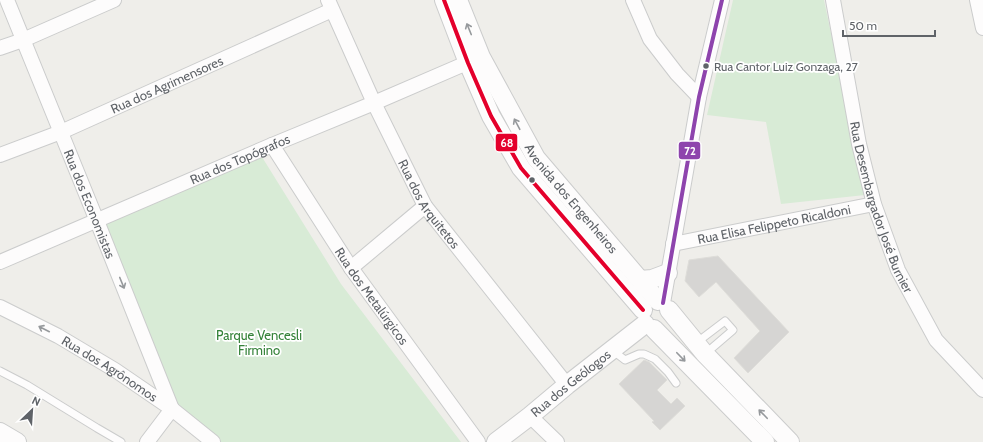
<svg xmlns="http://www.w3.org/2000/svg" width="983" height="442" font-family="Cabin,sans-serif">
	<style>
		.green { fill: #d8ebd6 }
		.building { fill: #d6d5d3; stroke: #deddd9 }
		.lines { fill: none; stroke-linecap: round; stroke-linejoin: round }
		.service-casing { stroke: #cbcccc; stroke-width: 9 }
		.minor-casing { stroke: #cbcccc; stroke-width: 16 }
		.tertiary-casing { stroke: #cbcccc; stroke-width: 20 }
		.service { stroke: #fdfcfc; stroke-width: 7 }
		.minor { stroke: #fdfcfc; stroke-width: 14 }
		.tertiary { stroke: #fdfcfc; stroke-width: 18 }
		.bus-1-casing { stroke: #fff; stroke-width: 7 }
		.bus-2-casing { stroke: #fff; stroke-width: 7 }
		.bus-1 { stroke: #e4002b; stroke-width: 4 }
		.bus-2 { stroke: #8e44ad; stroke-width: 4 }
		.oneway { stroke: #96999c }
		.bus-dot { fill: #5f6368; stroke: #fff; stroke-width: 1.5 }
		.labels { text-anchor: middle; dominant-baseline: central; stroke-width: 3.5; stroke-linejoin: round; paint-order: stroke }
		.bus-label { font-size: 12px; fill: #5f6368; stroke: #fff; text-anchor: start }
		.street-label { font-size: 13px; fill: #5f6368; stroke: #fff }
		.park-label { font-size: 13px; fill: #348238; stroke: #fff }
		.line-badge { stroke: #fff; stroke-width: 1.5 }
		.badge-label { font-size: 11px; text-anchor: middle; font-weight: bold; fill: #fff }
	</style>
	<rect width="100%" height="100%" fill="#efeeea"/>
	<!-- green -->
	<path class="green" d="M733,0H824L865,195L781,204L766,122L707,115Z
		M262,157L341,284L461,442H219L177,407L104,224Z"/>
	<!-- building -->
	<path class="building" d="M718,256L789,332L748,373L734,358L760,331L716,282L699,297L685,281L689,260Z
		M644,360L649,362L667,380L657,390L671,404L677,398L685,406L660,430L652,422L654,421L619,384Z"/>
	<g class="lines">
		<defs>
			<path id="service" d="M696,343L725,321L733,330L705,354
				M612,350L625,360L639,354H644L655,359L668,372L676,383
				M0,371L27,385L97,428L121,442"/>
			<g id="minor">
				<path id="s1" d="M7,0L97,221L172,409"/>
				<path id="s2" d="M328,0L374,103L425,206L567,385"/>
				<path d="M633,0L650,39L677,74L699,97"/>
				<path id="s3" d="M833,0L859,144L874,204L898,270L936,340L983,390"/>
				<path d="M977,0L983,28"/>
				<path d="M0,48L23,40L114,0"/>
				<path id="s4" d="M272,145L351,268L478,442"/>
				<path id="s5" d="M0,155L61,132L332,10"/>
				<path id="s6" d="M673,244L874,204"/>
				<path id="s7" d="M0,262L272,145L374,103L476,59"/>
				<path d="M351,268L425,206"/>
				<path d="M663,303L699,97L722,0"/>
				<path id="s8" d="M0,307L58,336L115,370L172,409L213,442"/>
				<path d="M530,416L557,442"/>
				<path d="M147,442L172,409"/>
			</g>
			<g id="tertiary">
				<path d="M444,0L468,63L491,116L521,168L643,310"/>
				<path id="s9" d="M458,0L481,57L536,158L658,301"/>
				<path d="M640,280L652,279L668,273"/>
				<path d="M669,310L705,354L790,442"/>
				<path d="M654,329L765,442"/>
				<path d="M0,432L17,442"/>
				<path id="s10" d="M496,442L530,416L567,385L645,324"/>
			</g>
		</defs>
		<!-- service casing -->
		<use href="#service" class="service-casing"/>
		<!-- minor casing -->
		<use href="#minor" class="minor-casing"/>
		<!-- tertiary casing -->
		<use href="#tertiary" class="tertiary-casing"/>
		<!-- service -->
		<use href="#service" class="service"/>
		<!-- minor -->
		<use href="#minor" class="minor"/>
		<!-- tertiary -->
		<use href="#tertiary" class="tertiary"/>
		<defs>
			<path id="bus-1" d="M444,0L468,63L491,116L521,168L643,310"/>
			<path id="bus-2" d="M663,303L699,97L722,0"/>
		</defs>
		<!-- bus-1 casing -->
		<use href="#bus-1" class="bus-1-casing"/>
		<!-- bus-2 casing -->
		<use href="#bus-2" class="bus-2-casing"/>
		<!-- bus-1 -->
		<use href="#bus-1" class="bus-1"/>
		<!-- bus-2 -->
		<use href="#bus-2" class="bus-2"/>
	</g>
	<!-- one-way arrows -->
	<defs><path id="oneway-shaft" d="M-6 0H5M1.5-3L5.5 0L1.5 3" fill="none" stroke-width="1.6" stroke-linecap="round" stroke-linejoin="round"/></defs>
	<g class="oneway">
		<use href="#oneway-shaft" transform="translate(469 29) rotate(-112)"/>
		<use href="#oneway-shaft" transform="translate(517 124) rotate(-118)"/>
		<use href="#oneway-shaft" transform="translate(122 283) rotate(68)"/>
		<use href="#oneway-shaft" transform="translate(44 329) rotate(-153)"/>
		<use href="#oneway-shaft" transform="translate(681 357) rotate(46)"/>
		<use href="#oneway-shaft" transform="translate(763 414) rotate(-134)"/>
	</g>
	<!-- markers -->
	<g class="bus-dot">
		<circle cx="706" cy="66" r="3.5"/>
		<circle cx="532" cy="180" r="3.5"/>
	</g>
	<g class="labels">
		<!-- bus labels -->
		<g class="bus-label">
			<text x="714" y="66">Rua Cantor Luiz Gonzaga, 27</text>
		</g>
		<!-- street labels -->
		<g class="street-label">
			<text stroke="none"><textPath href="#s5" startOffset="181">Rua dos Agrimensores</textPath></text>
			<text stroke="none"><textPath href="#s7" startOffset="261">Rua dos Topógrafos</textPath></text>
			<text stroke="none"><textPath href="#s9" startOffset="230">Avenida dos Engenheiros</textPath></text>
			<text stroke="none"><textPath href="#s2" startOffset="228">Rua dos Arquitetos</textPath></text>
			<text stroke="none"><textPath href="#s1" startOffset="220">Rua dos Economistas</textPath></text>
			<text stroke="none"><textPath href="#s3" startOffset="213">Rua Desembargador José Burnier</textPath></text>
			<text stroke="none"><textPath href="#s6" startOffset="103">Rua Elisa Felippeto Ricaldoni</textPath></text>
			<text stroke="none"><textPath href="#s4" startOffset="181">Rua dos Metalúrgicos</textPath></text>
			<text stroke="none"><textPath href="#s8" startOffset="126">Rua dos Agrônomos</textPath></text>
			<text stroke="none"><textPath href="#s10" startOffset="95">Rua dos Geólogos</textPath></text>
		</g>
		<!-- park labels -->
		<g class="park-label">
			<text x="259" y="335">Parque Vencesli<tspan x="259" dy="15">Firmino</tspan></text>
		</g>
	</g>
	<g class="line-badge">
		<rect x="495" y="133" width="23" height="19" rx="4" fill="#e4002b"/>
		<rect x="678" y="141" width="23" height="19" rx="4" fill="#8e44ad"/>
	</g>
	<g class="badge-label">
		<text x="507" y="147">68</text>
		<text x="690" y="155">72</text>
	</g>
	<!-- north arrow -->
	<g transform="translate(32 410) rotate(25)" stroke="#ffffff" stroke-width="3" paint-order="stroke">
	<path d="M0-3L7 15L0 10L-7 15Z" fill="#5f6368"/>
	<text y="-6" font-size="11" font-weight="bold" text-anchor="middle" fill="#5f6368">N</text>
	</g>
	<!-- scale -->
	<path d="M843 30v6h92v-6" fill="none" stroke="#5f6368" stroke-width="2"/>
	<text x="849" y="30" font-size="12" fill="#5f6368" stroke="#ffffff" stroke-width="3" paint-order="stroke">50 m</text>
</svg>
